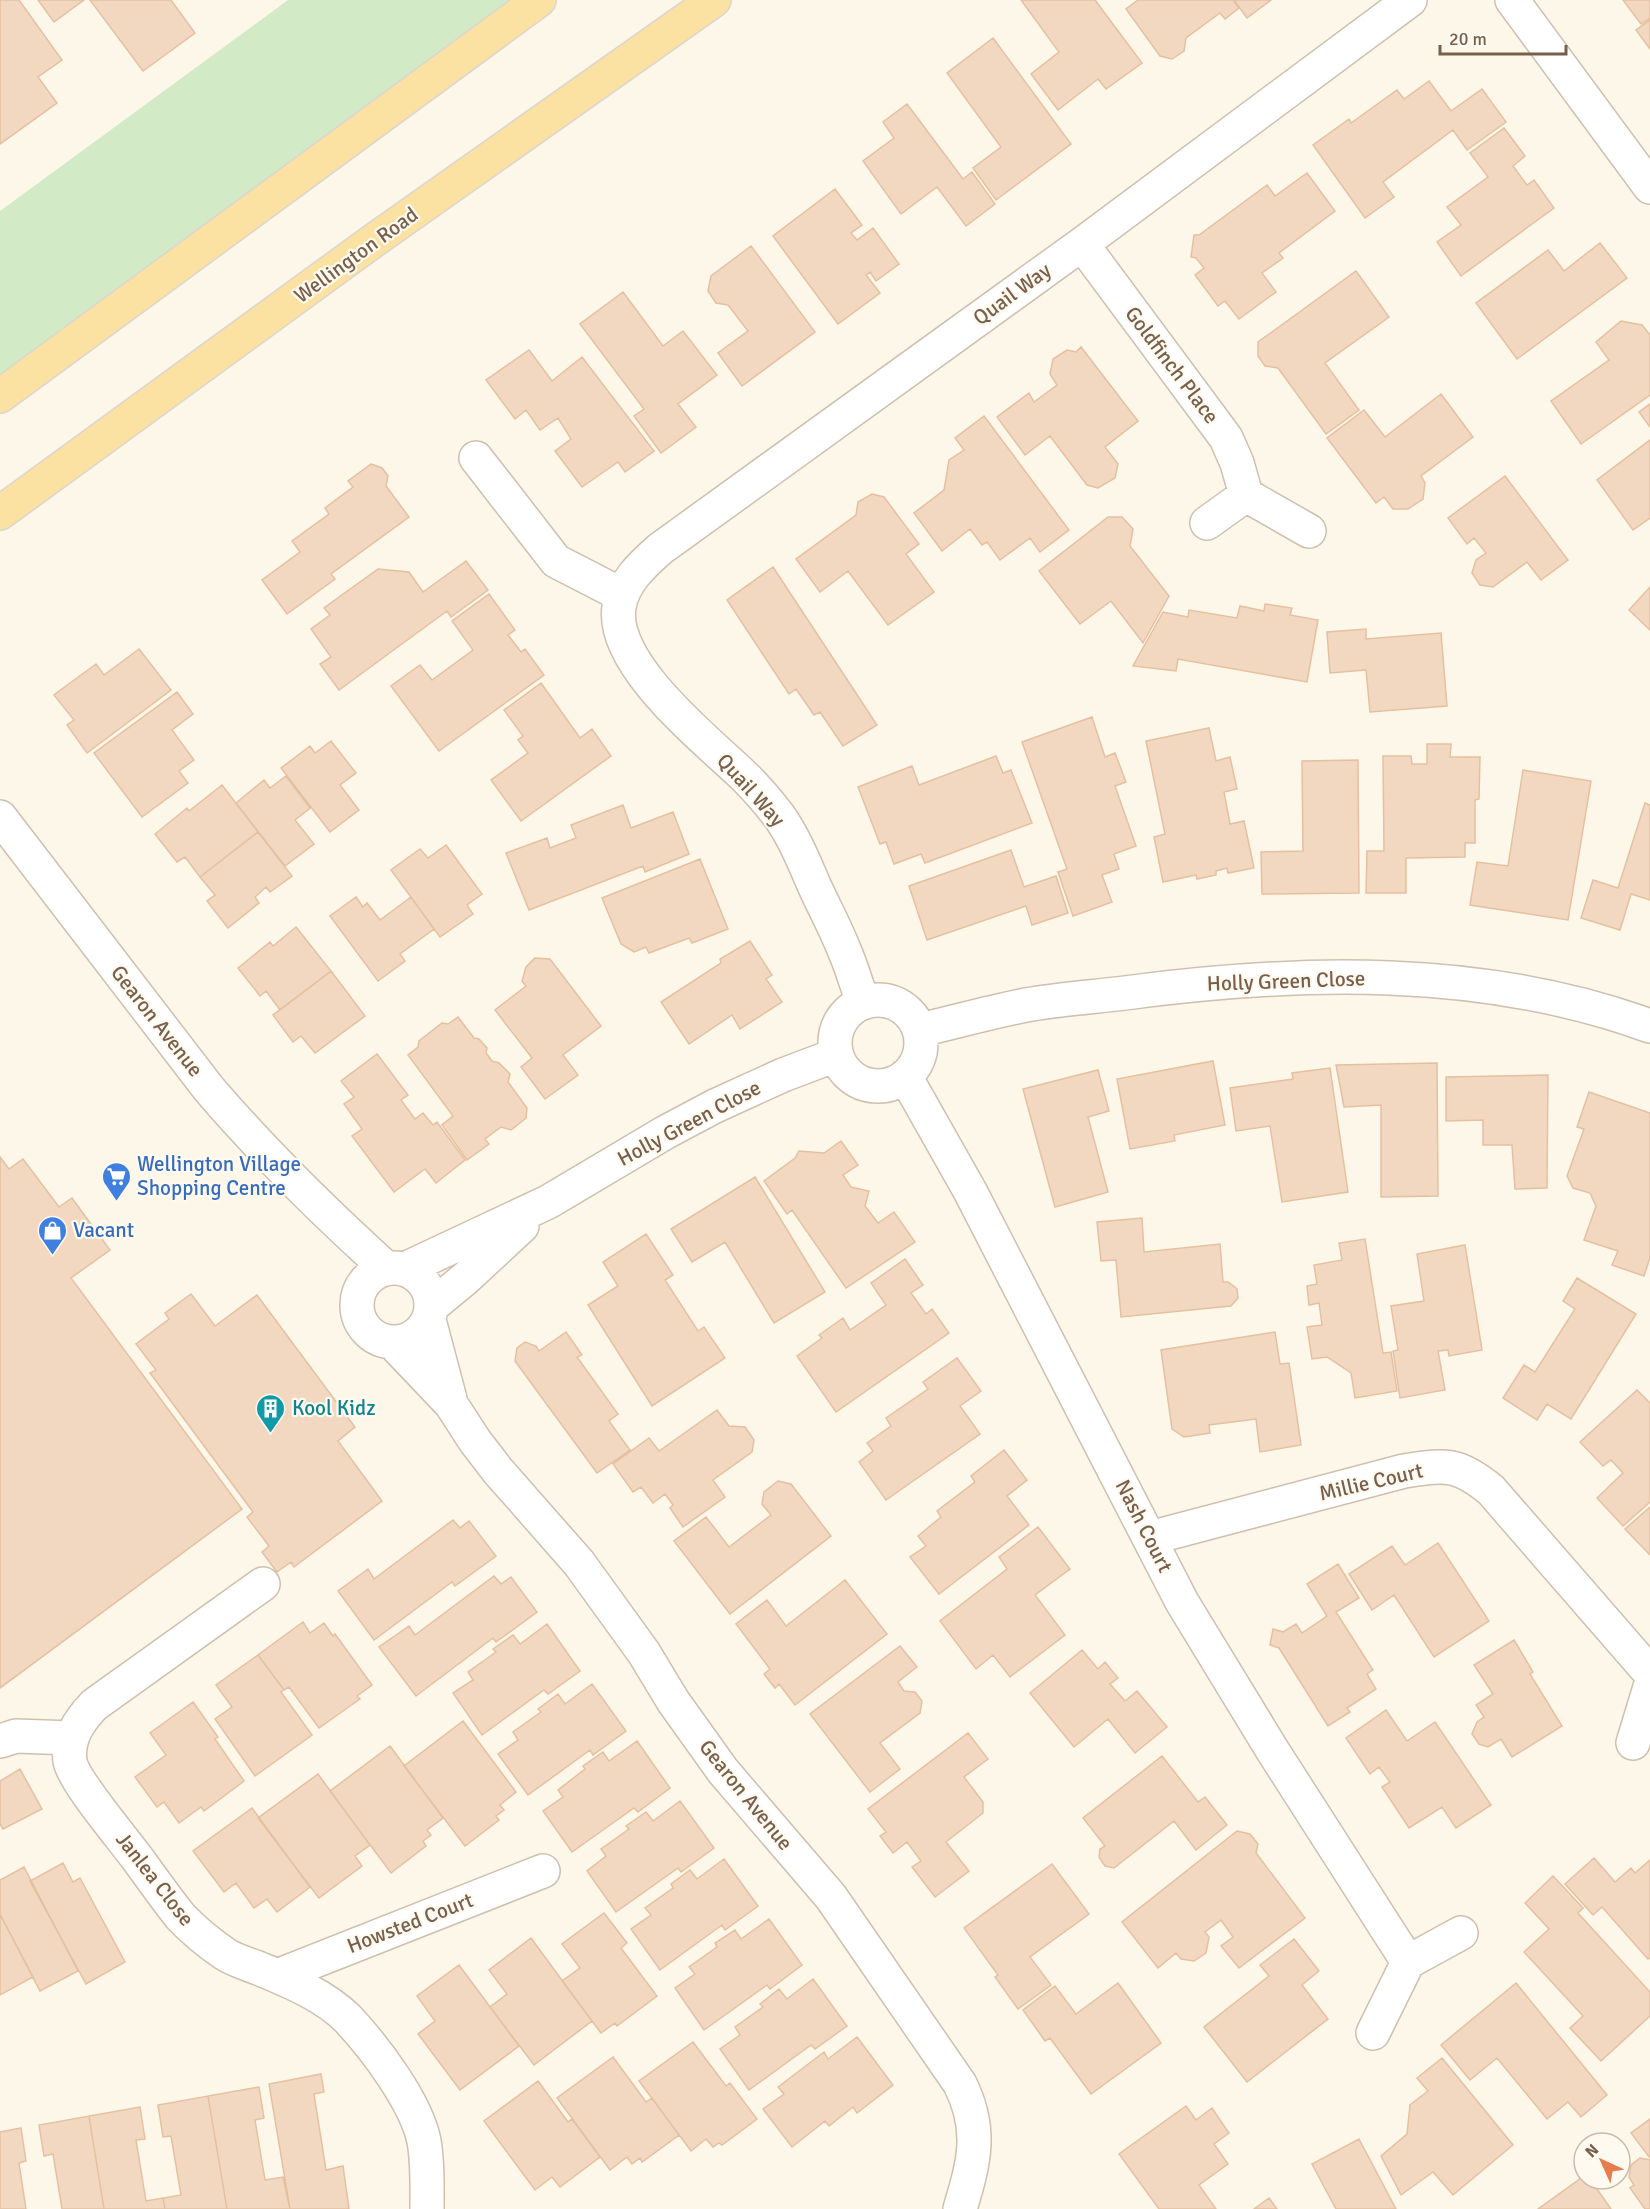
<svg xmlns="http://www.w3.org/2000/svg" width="1650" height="2209" font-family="Signika,sans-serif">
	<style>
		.green { fill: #d2ebc6 }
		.building { fill: #f2d8c0; stroke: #e5c0a0; stroke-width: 1.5 }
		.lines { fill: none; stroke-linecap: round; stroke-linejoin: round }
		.minor-casing { stroke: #cfbfae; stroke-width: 36 }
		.primary-casing { stroke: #dcd5d0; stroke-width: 36 }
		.minor { stroke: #fff; stroke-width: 33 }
		.primary { stroke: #fbe1a2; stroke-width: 33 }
		.labels { text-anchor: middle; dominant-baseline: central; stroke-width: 4.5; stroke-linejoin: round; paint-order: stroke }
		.street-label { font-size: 21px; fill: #785f4c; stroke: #fffaf0 }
		.shop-label { font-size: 21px; fill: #366cbe; stroke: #fffaf0; text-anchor: start }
		.culture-label { font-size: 21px; fill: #0d838f; stroke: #fffaf0; text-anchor: start }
	</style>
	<rect width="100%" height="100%" fill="#fdf7e9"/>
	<!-- green -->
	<path class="green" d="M288,0H538L0,397V211Z"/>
	<!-- building -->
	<path class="building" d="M0,0H19L62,60L38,77L57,103L0,144Z
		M38,0H84L54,22Z
		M90,0H171L195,33L143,71Z
		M1021,0H1095L1142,63L1106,89L1098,79L1058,110L1031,74L1059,52Z
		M1138,0H1233L1239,8L1225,19L1220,13L1186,38L1184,51L1172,59L1160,56L1126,9Z
		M1234,0H1271L1247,18Z
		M1623,0H1650V18L1641,24Z
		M1650,20V49L1636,30Z
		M993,38L1071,144L996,200L973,168L1001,147L947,73Z
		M1429,81L1451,111L1482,89L1506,122L1467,150L1453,130L1383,182L1394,197L1365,218L1313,145L1349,119L1351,123L1397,90L1404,99Z
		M907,104L963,179L972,172L995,204L966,226L937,187L901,214L863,161L894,138L883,122Z
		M1504,128L1525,156L1513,166L1527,185L1534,180L1554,208L1461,276L1437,242L1461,225L1447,207L1488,177L1470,153Z
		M1307,173L1335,211L1279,253L1283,258L1262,273L1276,292L1239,319L1225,301L1218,306L1195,275L1204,268L1196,258L1191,257L1194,235H1199L1267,185L1275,196Z
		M835,189L862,225L851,233L857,240L873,228L899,264L876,281L870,272L866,275L880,293L838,324L773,236Z
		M1600,243L1627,278L1517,359L1476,303L1548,250L1564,271Z
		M751,246L815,332L742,386L718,353L748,331L728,305L716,303L708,291L711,276Z
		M1356,271L1389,317L1325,363L1359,410L1326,434L1278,368L1265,366L1258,356V342Z
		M623,292L663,346L683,331L717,375L678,404L696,427L661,453L634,416L644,409L580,324Z
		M1621,321L1642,325L1650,335V395L1581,444L1551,401L1609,360L1596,342Z
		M1081,347L1138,421L1105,447L1118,464L1115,478L1098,488L1087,485L1050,436L1025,455L997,417L1029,393L1034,402L1057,385L1050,374L1053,359L1067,350L1076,352Z
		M529,350L552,381L582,357L654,451L625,472L618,462L582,487L555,451L571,439L558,418L540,430L526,410L515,419L486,380Z
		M1441,394L1473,437L1421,476L1425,483L1423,499L1408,509H1393L1384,497L1376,503L1327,438L1364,410L1385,437Z
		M1650,404V427L1639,412Z
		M984,416L1069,530L1040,552L1030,538L1000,560L987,542L982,545L970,529L942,551L914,513L944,490L949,460L964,450L955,438Z
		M1650,440V518L1633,530L1597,480Z
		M371,464L382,468L388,476L386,486L409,517L331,574L335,579L287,614L262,580L300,552L292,541L329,514L325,508L353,487L348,481Z
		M1505,476L1568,560L1541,580L1527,562L1493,587L1480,585L1472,573L1476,560L1486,553L1474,538L1467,544L1448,518Z
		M872,494L884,497L919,544L906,554L934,592L888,625L848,571L820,592L796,559L856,515L858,502Z
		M1108,517H1122L1133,529L1130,546L1169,596L1143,643L1111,601L1080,624L1039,571Z
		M466,561L488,590L451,617L447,611L339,690L320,664L331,657L311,629L330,615L324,608L378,569L409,572L423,592Z
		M773,567L877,725L843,746L820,712L814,715L796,689L789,694L727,600Z
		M1650,587V630L1629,610Z
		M489,594L515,630L508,635L521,652L525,649L544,675L439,751L391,686L420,665L432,680L473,650L452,621Z
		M1265,604L1292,608L1290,615L1318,620L1307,682L1178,659L1176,671L1133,666L1163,612L1188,617L1189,610L1237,618L1240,606L1264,611Z
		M1366,629V639L1441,633L1447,706L1370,712L1366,670L1330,673L1327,632Z
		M139,649L171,690L87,753L67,725L74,720L54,695L96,664L104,675Z
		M541,683L580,738L592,729L611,756L521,821L491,780L528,753L518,740L523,736L504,710Z
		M177,692L193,714L172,730L194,760L179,771L188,783L142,817L94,753Z
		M1092,717L1105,757L1115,753L1126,782L1115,786L1136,846L1114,854L1119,869L1102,875L1112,902L1073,916L1058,872L1067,869L1022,742Z
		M1209,728L1216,761L1230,757L1237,789L1224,792L1230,824L1244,821L1254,868L1228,873L1227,868L1216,871V875L1197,879L1196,875L1163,882L1154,837L1165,834L1146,741Z
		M331,741L356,773L340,785L359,810L330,832L281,768L310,746L315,753Z
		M1427,744H1451L1450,757H1480L1479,799L1475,800V843H1465V857L1406,858V893H1366L1367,851H1384L1383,756H1411L1412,764H1427Z
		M996,756L1003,773L1011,770L1032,823L925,863L921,854L894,864L886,842L880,844L858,787L912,766L919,785Z
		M1358,760L1359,893L1262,894L1261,852L1303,851L1302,761Z
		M1523,770L1591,781L1568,920L1470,905L1477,862L1508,866Z
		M286,776L310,808L295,820L314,844L285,866L236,803L264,780L270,788Z
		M222,785L258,832L200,877L185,857L177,862L155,834L187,808L189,811Z
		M1645,803L1650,805V900L1631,894L1620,930L1581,918L1593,880L1618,888Z
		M623,805L631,828L673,812L689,854L645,872L643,866L529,910L506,853L547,838L550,848L576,838L571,825Z
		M258,832L292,876L270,892L266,887L255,897L259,903L228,928L207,901L215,895L200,877Z
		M446,845L482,894L467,905L473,914L440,937L391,870L420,849L428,858Z
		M1011,850L1024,887L1056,876L1068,913L1032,925L1026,906L927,940L909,886Z
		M700,859L728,929L692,943L689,938L649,953L646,947L634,952L621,944L602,898Z
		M356,897L363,907L367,903L380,920L411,897L434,929L400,954L405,961L378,981L330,916Z
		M296,927L331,971L280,1010L266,991L260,996L238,968L270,942L273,946Z
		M750,941L772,975L766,979L782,1002L740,1029L732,1015L689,1044L661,1002L721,963L720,959Z
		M535,958L550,959L601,1026L563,1055L578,1075L545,1099L521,1067L532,1058L495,1010L526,986L522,981L526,967Z
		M331,971L365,1016L315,1053L301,1036L293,1042L273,1015Z
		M458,1017L474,1038L479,1039L487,1048L486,1053L492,1061L499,1063L510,1074L508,1082L527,1108L526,1118L511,1130L501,1127L485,1139L489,1144L467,1160L442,1125L453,1116L408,1055L418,1047L419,1041L442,1023L448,1024Z
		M377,1054L408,1095L401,1100L415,1119L423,1113L433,1125L437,1122L465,1160L436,1183L425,1169L394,1192L352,1136L362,1129L344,1104L354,1097L341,1081Z
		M1213,1061L1225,1125L1174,1135L1175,1141L1130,1149L1117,1079Z
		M1437,1063L1438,1196L1381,1197V1105L1344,1107L1336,1065Z
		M1330,1068L1348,1192L1282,1202L1270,1126L1236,1131L1230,1088L1293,1079L1292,1073Z
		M1098,1070L1109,1111L1088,1117L1108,1192L1055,1207L1023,1089Z
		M1548,1075L1547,1188L1515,1189L1512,1145H1483V1120L1446,1121V1077Z
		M1589,1092L1650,1113V1258L1644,1276L1612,1265L1618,1251L1584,1240L1596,1206L1590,1193L1573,1188L1567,1176L1584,1129L1577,1127Z
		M841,1141L858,1165L843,1175L851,1187L869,1191L865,1206L878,1223L894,1212L915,1242L846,1288L792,1210L787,1214L764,1181L795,1158L799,1151L824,1153Z
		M0,1157L9,1169L23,1159L59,1207L72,1198L110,1250L71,1278L242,1509L0,1688Z
		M755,1177L825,1292L774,1323L725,1242L692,1262L671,1229Z
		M1142,1218L1144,1252L1220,1244L1223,1282H1228L1237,1289L1238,1298L1231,1306L1121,1317L1116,1260L1101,1261L1097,1222Z
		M646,1234L673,1275L665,1280L698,1331L704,1327L725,1358L652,1406L588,1305L618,1286L603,1262Z
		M1365,1239L1383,1353L1391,1352L1397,1391L1355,1398L1351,1373L1327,1357L1312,1359L1307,1327L1322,1325L1319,1303L1309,1305L1307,1286L1317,1284L1314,1265L1342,1260L1339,1243Z
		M1465,1245L1482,1350L1449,1356L1448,1350L1438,1351L1445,1390L1400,1398L1393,1351L1398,1350L1391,1306L1424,1301L1417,1254Z
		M905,1259L923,1285L911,1293L926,1314L932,1309L949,1333L836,1412L797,1356L822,1338L819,1335L843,1318L850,1330L886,1305L871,1283Z
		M1577,1278L1636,1314L1571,1419L1547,1404L1537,1420L1503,1398L1524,1365L1535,1372L1575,1309L1563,1301Z
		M191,1294L215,1326L257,1295L355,1427L338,1441L382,1501L294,1567L291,1562L277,1572L262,1552L269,1546L247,1517L253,1512L150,1373L156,1370L136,1344L169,1319L165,1313Z
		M566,1332L582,1355L577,1357L618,1414L609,1421L630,1450L597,1473L515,1361L517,1348L525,1342L536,1346L539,1351Z
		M1275,1332L1280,1364L1289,1363L1301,1445L1260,1452L1256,1419L1209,1425L1210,1433L1184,1437L1172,1429L1161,1350Z
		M957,1358L981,1391L960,1406L980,1434L886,1500L859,1462L873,1451L867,1443L891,1426L886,1418L928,1389L923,1382Z
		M1637,1390L1650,1403V1502L1623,1526L1597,1498L1623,1473L1611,1460L1603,1466L1580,1442Z
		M717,1410L729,1426L745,1427L754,1440L752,1452L713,1480L725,1497L683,1527L670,1508L673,1505L665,1494L653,1503L641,1487L633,1492L613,1464L649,1438L659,1451Z
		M1004,1450L1027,1480L1007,1496L1029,1525L939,1594L910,1557L926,1546L918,1536L941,1517L937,1511L975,1482L971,1476Z
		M778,1481L791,1484L831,1536L730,1614L674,1541L706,1517L729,1547L771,1515L762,1504L764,1492Z
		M1650,1507V1555L1625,1529Z
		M453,1520L460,1528L469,1521L496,1556L455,1586L452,1582L374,1640L338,1591L368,1569L374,1579Z
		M1038,1527L1070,1569L1035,1595L1065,1635L1010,1677L993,1655L976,1669L940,1621L1007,1569L999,1557Z
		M1438,1543L1489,1621L1434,1657L1394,1595L1372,1610L1349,1574L1392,1546L1405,1565Z
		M1338,1564L1359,1598L1336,1612L1373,1670L1367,1674L1376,1689L1347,1708L1350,1712L1328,1726L1279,1648L1270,1645L1273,1629L1283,1632L1296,1624L1302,1633L1327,1616L1307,1584Z
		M494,1576L501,1584L511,1577L537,1612L496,1642L493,1638L416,1696L379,1647L409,1626L415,1635Z
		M845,1580L887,1634L795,1705L779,1684L775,1688L764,1674L770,1669L736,1624L767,1600L786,1626Z
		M303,1622L310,1633L324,1623L333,1636L335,1634L372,1685L357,1696L360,1699L319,1728L289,1687L284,1690L258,1655Z
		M547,1624L580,1671L548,1694L544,1690L482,1735L453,1693L473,1680L468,1672L496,1652L493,1649L513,1635L520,1644Z
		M1514,1640L1533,1672L1530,1674L1562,1726L1512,1757L1501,1739L1488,1747L1479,1744L1472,1734L1477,1722L1484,1717L1476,1705L1493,1694L1474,1665Z
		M900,1646L917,1667L898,1682L904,1691L915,1692L922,1701L920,1713L880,1743L900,1769L870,1792L810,1714Z
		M1082,1650L1098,1669L1105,1662L1118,1678L1110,1684L1125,1701L1137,1691L1167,1727L1135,1753L1108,1719L1074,1747L1030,1693Z
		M258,1655L284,1690L281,1692L312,1735L255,1776L215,1719L232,1707L216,1685Z
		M592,1684L626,1731L593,1755L590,1750L528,1795L498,1754L518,1740L513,1732L541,1712L538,1709L558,1694L565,1704Z
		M193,1702L218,1737L215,1739L244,1781L204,1811L201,1807L179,1823L164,1802L157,1807L135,1777L166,1755L150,1733Z
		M1386,1710L1407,1741L1435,1722L1491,1805L1456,1828L1442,1807L1409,1828L1382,1787L1390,1782L1379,1767L1370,1774L1346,1738Z
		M463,1721L516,1792L500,1805L504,1810L496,1816L499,1820L465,1846L404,1766Z
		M968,1733L988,1759L964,1777L983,1802V1813L946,1842L969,1871L935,1897L912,1867L921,1861L907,1842L893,1853L880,1836L886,1832L868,1809Z
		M637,1741L670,1788L638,1812L634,1808L572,1852L543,1811L563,1797L558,1790L585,1769L583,1766L603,1752L609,1761Z
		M390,1746L443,1818L427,1830L431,1835L423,1841L426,1846L391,1873L330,1791Z
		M1162,1756L1198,1802L1205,1797L1227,1825L1196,1850L1174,1821L1114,1868L1105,1866L1099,1857L1100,1849L1105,1846L1083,1818Z
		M20,1769L42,1809L3,1829L0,1824V1781Z
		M318,1774L370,1845L355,1856L362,1866L319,1898L258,1818Z
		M680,1801L714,1848L681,1872L678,1868L616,1912L587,1871L606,1856L601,1849L629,1829L626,1826L646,1812L653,1821Z
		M252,1808L310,1887L277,1912L267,1899L254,1908L236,1883L224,1892L193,1851Z
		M1237,1831L1250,1834L1258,1844L1256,1853L1305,1918L1239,1968L1221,1946L1233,1937L1221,1920L1205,1932L1209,1937L1206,1953L1194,1961L1181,1959L1176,1953L1158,1968L1122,1922Z
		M1594,1858L1615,1882L1631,1868L1635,1873L1650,1860V1958L1648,1959L1602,1907L1593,1915L1565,1884Z
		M724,1859L758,1906L725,1930L722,1925L660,1970L631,1929L651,1915L645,1908L673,1888L671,1884L690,1870L697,1879Z
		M63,1863L73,1882L80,1878L125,1962L86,1984L30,1881Z
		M1052,1864L1089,1914L1030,1957L1051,1985L1018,2009L995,1977L998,1975L964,1928Z
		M24,1867L78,1971L40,1991L0,1914V1880Z
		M1553,1876L1583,1908L1578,1913L1650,1992V2016L1601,2061L1570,2028L1583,2016L1524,1952L1549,1929L1525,1903Z
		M604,1913L627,1943L621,1948L657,1996L617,2026L615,2023L601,2033L562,1981L580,1968L562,1944Z
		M0,1914L33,1977L0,1995Z
		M769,1919L802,1965L770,1989L767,1985L704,2030L675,1988L695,1974L689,1967L717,1947L715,1943L735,1930L741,1939Z
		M531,1938L592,2021L534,2065L490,2007L507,1994L489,1970Z
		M1294,1939L1319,1971L1302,1985L1328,2019L1247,2082L1204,2027L1269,1976L1260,1965Z
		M459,1965L519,2046L460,2090L418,2034L435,2021L417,1996Z
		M813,1979L847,2026L815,2049L811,2045L749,2090L720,2049L740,2035L735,2027L763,2007L760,2004L779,1989L787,1999Z
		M1118,1983L1161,2043L1091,2094L1050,2038L1045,2041L1023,2010L1055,1986L1076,2014Z
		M1516,1983L1607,2095L1581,2117L1568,2102L1547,2119L1497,2058L1470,2080L1441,2045Z
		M857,2037L893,2085L857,2113L853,2107L829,2126L825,2121L792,2147L763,2109L784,2094L778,2087L824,2052L828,2059Z
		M693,2042L726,2086L730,2083L757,2119L722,2145L719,2143L713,2147L706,2139L691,2151L639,2081Z
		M613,2057L646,2102L652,2098L679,2135L642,2162L640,2158L632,2164L627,2157L610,2170L557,2098Z
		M1442,2058L1513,2145L1453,2195L1433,2172L1401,2195L1381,2156L1407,2134L1410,2105L1428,2091L1417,2078Z
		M321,2074L324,2092L314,2094L326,2170L343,2166L349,2209H290L269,2084Z
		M538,2081L568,2122L572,2119L600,2157L560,2187L552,2177L535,2190L484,2121Z
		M259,2087L264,2118L255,2120L265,2180L283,2177L290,2209H227L208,2096Z
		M208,2096L227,2209H165L163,2198L181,2195L171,2136L163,2137L158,2105Z
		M1186,2106L1196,2120L1212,2108L1229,2133L1214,2144L1228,2164L1199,2185L1216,2209H1159L1119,2154Z
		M140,2107L145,2139L136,2140L146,2201L163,2198L165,2209H104L89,2116Z
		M89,2116L104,2209H62L53,2154L44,2156L39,2125Z
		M1650,2119V2158L1631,2133Z
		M21,2128L26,2161L19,2163L26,2209H0V2132Z
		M1359,2139L1396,2209H1336L1312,2164Z
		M1640,2158L1650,2160V2209H1645L1630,2188L1634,2185L1629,2177L1631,2165Z
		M1584,2176V2179H1590L1611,2209H1538Z
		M1269,2198L1277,2209H1254Z"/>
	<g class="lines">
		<defs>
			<path id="minor" d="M1512,0L1650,187
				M1082,244L1226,438L1237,463L1246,495
				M476,458L556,561L622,595
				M1207,523L1246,495L1309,531
				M0,817L209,1089C264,1153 324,1212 386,1268
				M835 1043a43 43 0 1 1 86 0a43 43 0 1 1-86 0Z
				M863,1003C857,986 852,968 845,952C836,929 824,907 814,885C804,862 794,837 779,816C769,803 758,790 746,778C709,742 610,665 619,607C623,582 642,565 660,549L1082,244L1410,0
				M920,1030C955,1022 990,1012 1026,1005C1059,999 1092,997 1125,993C1299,970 1483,965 1650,1026
				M905,1076L970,1191L1182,1602L1271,1748L1408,1962
				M357 1305a37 37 0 1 1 74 0a37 37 0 1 1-74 0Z
				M405,1269L548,1202L666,1132L715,1106L783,1075L836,1055
				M432,1306L466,1278L522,1226
				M429,1320L450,1399
				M393,1343L451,1404L475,1441L498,1471L579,1563L644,1653L673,1701L723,1771L831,1897L960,2084C983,2130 974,2162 960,2209
				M1150,1538L1404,1471C1445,1465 1457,1462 1491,1490L1650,1673
				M263,1584L94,1705C79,1721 67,1738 70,1761C73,1780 123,1839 137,1858C151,1877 165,1897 180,1916C193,1930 209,1943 225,1954C234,1960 247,1964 258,1968C289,1981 324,1995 348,2019C375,2048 416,2102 424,2141C428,2163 427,2187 427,2209
				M0,1741L16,1736L72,1738
				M1633,1743L1650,1687
				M277,1976L543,1871
				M1373,2033L1408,1962L1461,1933"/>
			<path id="primary" d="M0,396L539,0
				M0,513L373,241L714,0"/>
		</defs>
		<!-- minor casing -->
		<use href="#minor" class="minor-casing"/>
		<!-- primary casing -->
		<use href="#primary" class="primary-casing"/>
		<!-- minor -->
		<use href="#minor" class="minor"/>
		<!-- primary -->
		<use href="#primary" class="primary"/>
	</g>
	<!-- icons -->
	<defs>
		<symbol id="supermarket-pin" viewBox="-11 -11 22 30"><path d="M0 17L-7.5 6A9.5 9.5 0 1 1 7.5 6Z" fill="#3f7fe0" stroke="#fffaf0"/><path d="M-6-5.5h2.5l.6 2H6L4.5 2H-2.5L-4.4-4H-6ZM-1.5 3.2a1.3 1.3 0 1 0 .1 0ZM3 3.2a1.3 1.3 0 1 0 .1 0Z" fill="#fff"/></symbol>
		<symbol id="shop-pin" viewBox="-11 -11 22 30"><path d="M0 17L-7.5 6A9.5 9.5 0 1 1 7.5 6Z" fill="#3f7fe0" stroke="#fffaf0"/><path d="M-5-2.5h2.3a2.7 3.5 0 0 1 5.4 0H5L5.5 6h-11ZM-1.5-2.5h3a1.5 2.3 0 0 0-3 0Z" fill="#fff"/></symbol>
		<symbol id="building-pin" viewBox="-11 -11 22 30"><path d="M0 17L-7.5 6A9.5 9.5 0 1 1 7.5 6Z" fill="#0f9aa8" stroke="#fffaf0"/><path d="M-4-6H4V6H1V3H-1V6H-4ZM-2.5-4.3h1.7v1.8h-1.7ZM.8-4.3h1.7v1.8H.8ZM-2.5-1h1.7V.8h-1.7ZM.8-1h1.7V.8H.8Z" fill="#fff"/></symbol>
	</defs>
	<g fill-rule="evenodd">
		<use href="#supermarket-pin" x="100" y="1160" width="33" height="45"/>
		<use href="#shop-pin" x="36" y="1214" width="33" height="45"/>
		<use href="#building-pin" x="254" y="1392" width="33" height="45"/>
	</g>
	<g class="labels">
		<!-- street labels -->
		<g class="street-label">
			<text transform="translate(356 255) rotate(-36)">Wellington Road</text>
			<text transform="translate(1012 294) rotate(-36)">Quail Way</text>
			<text transform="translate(1172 365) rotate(53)">Goldfinch Place</text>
			<text transform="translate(751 790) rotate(48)">Quail Way</text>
			<text transform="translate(1286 981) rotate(-2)">Holly Green Close</text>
			<text transform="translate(157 1021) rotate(52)">Gearon Avenue</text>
			<text transform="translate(689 1123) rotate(-28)">Holly Green Close</text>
			<text transform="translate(1371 1482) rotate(-13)">Millie Court</text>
			<text transform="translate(1144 1526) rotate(63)">Nash Court</text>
			<text transform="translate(746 1795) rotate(51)">Gearon Avenue</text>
			<text transform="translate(155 1879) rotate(52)">Janlea Close</text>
			<text transform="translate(410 1923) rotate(-21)">Howsted Court</text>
		</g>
		<!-- shop labels -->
		<g class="shop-label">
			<text x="137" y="1164">Wellington Village<tspan x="137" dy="24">Shopping Centre</tspan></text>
			<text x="73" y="1230">Vacant</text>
		</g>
		<!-- culture labels -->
		<g class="culture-label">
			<text x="292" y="1408">Kool Kidz</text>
		</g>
	</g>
	<!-- north arrow -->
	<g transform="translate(1602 2161) rotate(315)"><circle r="28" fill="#fffaf0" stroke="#c9bcae" stroke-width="1.5"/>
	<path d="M0-4.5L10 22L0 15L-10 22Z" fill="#e77c4e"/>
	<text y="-9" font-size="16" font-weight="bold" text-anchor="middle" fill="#785f4c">N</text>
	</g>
	<!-- scale -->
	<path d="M1440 45v9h126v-9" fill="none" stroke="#785f4c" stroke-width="3"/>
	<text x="1449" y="45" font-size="18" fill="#785f4c" stroke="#fffaf0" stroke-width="4.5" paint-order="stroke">20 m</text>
</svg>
